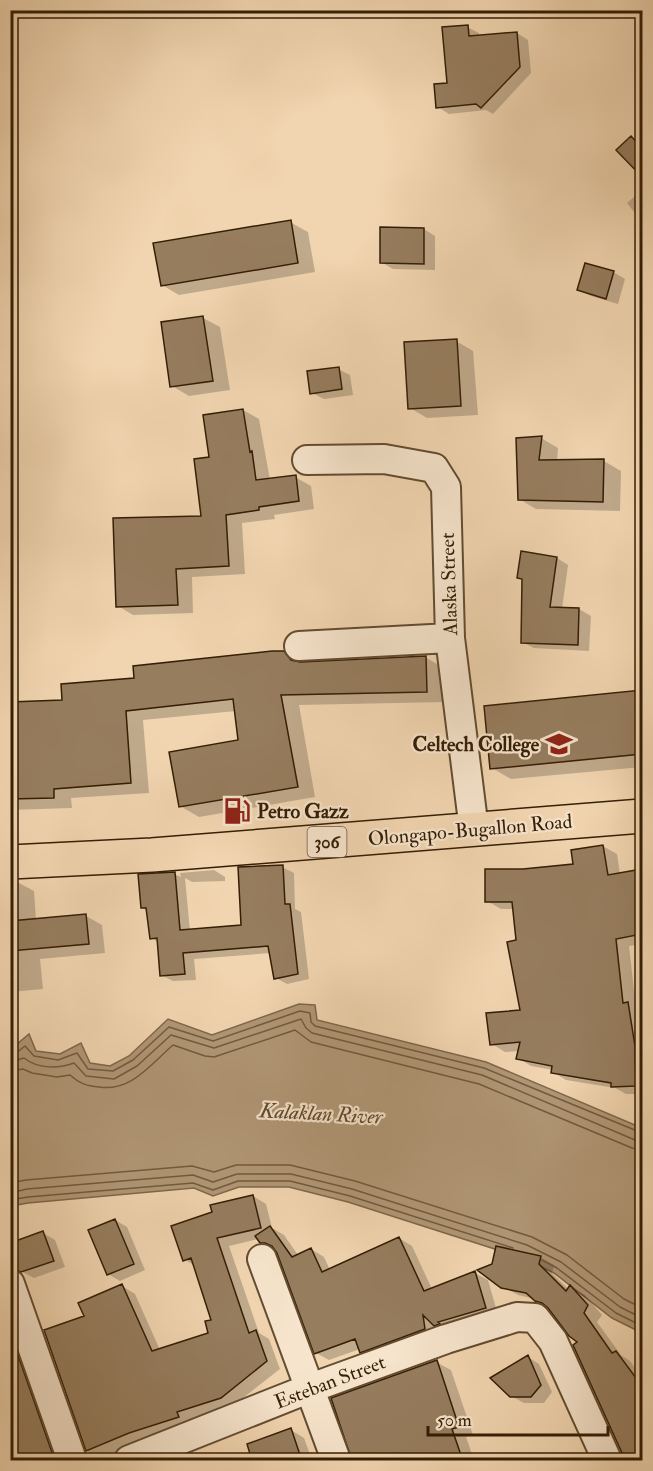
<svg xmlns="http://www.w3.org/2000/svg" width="653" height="1471" viewBox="0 0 653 1471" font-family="'IM FELL Double Pica',serif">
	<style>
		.water { fill: #b19776; stroke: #7f6749; stroke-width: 1.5 }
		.shadow { fill: #0003 }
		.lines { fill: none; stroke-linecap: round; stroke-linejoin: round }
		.shore { stroke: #725a3e; stroke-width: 1.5 }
		.building { fill: #967d5e; stroke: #341e05; stroke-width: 1.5 }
		.minor-casing { stroke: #634c30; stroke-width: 32 }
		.major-casing { stroke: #341e05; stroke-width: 36 }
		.minor { stroke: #f6e4cc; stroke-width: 28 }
		.major { stroke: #f1d5b0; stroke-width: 33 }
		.labels { text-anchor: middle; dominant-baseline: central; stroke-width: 4.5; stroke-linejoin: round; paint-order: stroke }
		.shield { fill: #f6e4cc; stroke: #6e5941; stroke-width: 1.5 }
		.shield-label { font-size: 18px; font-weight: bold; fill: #341e05 }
		.street-label { font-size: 20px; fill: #341e05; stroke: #f6e4cc }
		.poi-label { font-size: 20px; font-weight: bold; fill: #341e05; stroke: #f6e4cc; text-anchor: end }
		.water-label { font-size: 21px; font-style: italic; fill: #60482d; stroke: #f6e4cc }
	</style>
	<rect width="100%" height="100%" fill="#f1d5b0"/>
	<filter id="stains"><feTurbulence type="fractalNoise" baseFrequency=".00333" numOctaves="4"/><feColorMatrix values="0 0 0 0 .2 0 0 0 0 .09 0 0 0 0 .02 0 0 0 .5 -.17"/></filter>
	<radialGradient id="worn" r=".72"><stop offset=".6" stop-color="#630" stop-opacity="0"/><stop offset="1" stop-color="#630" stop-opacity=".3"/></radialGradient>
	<path class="water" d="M 299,1004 L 315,1005 L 317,1020 L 486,1062 L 642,1128 L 642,1333 L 612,1318 L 554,1273 L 523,1258 L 348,1202 L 289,1187 L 239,1187 L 213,1196 L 194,1188 L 28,1203 L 11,1206 L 10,1050 L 29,1034 L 36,1051 L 60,1054 L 81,1043 L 90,1063 L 110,1066 L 129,1056 L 168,1019 L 212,1035 Z"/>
	<path class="shadow" d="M 467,27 L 479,33 L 479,36 L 517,33 L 528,40 L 531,73 L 493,114 L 486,110 L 449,114 L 438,107 L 448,84 Z
		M 631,138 L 642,147 L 642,167 L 640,170 Z
		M 642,190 L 642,222 L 627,203 Z
		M 290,222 L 308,232 L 315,272 L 179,295 L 162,285 Z
		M 424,229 L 435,236 L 435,270 L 393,269 L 381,262 Z
		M 613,272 L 625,279 L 618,304 L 591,296 L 579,290 Z
		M 203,318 L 220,327 L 230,390 L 189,396 L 172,386 Z
		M 456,341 L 473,351 L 478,415 L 427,418 L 410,408 Z
		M 338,369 L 350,375 L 353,395 L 324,399 L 312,393 Z
		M 243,410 L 259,419 L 270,480 L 295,477 L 311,486 L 314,509 L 274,515 L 275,519 L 242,523 L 245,574 L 192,577 L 193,613 L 133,615 L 118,606 L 203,517 L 211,459 Z
		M 541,438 L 558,448 L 557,461 L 604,461 L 621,471 L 620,511 L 536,509 L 519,499 Z
		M 557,558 L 568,565 L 562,609 L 579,609 L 591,616 L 589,651 L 534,648 L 522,642 L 524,581 L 519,578 Z
		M 283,653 L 303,664 L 425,657 L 444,668 L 444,702 L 299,705 L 315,797 L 199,817 L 180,806 L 240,741 L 236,711 L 143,720 L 149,793 L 71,798 L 72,808 L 10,810 L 10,703 L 64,701 L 136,680 Z
		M 642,692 L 642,767 L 511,779 L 492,768 L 486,707 Z
		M 603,846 L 617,854 L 620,874 L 642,870 L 642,944 L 629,946 L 636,1008 L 642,1011 L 642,1094 L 626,1094 L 615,1088 L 566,1080 L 553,1072 L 553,1070 L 531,1066 L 518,1058 L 519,1051 L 505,1052 L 492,1044 L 521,1011 L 514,909 L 501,909 L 487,901 L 523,870 L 575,865 Z
		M 282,867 L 294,873 L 295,909 L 301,912 L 309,979 L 287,984 L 276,978 L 271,953 L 194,959 L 196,980 L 173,981 L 161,975 L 158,942 L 151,938 L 148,911 L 142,907 L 174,874 L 181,877 L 180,873 L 214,870 L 225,877 L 225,881 L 192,882 L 185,878 L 190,931 L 242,926 Z
		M 10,882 L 17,882 L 34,891 L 36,920 L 86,916 L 102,925 L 105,953 L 40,959 L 43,989 L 10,992 Z
		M 253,1196 L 266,1204 L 272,1228 L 284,1235 L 298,1255 L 311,1249 L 324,1257 L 330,1270 L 399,1238 L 412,1246 L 432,1289 L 475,1273 L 488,1280 L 498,1315 L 449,1332 L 436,1325 L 438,1336 L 374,1359 L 361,1352 L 360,1349 L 329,1360 L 316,1353 L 277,1250 L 261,1242 L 258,1239 L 229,1246 L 259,1333 L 269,1339 L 280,1369 L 234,1405 L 190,1419 L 192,1425 L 126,1460 L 89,1460 L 89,1454 L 46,1331 L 86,1317 L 122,1286 L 135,1294 L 160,1350 L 210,1334 L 212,1321 L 195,1266 L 184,1259 Z
		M 115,1220 L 127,1227 L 145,1270 L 120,1281 L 108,1274 Z
		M 43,1233 L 55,1240 L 65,1267 L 34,1278 L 13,1267 Z
		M 540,1257 L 554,1265 L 552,1273 L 569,1290 L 571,1287 L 585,1295 L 602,1315 L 597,1322 L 621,1355 L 630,1361 L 642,1377 L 642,1460 L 625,1460 L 580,1342 L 548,1307 L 535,1299 L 518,1295 L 502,1286 Z
		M 10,1342 L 25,1350 L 65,1460 L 10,1460 Z
		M 528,1357 L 539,1364 L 552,1392 L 544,1403 L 524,1403 L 511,1396 Z
		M 436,1362 L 451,1370 L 473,1435 L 466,1437 L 474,1460 L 353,1460 Z
		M 291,1430 L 304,1438 L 312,1460 L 245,1460 L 253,1458 Z
		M 573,1457 L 580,1460 L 565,1460 Z"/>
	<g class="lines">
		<path class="shore" d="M 10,1054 L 15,1054 L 25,1046 L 34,1056 L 58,1060 L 77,1053 L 88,1069 L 113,1071 L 133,1060 L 169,1027 L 213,1041 L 300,1011 L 310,1013 L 311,1022 L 315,1026 L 484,1068 L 642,1133
			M 10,1062 L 24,1058 C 38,1069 58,1069 74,1063 L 86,1076 L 114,1079 L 137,1066 L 171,1035 L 214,1048 L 301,1019 L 306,1028 L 312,1033 L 482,1075 L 635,1140 L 642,1141
			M 10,1071 L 23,1069 L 32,1073 L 57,1077 L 70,1075 C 79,1083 86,1086 99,1087 C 131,1092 151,1064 173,1045 L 205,1056 L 214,1057 L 295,1030 L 311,1042 L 479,1084 L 632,1148 L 642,1150
			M 10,1183 L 26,1180 L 192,1166 L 214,1172 L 236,1165 L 290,1165 L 355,1181 L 532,1237 L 567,1255 L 624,1299 L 642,1308
			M 10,1193 L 27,1189 L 193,1175 L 213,1182 L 237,1174 L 291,1174 L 352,1189 L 527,1245 L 561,1262 L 620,1307 L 642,1318
			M 10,1200 L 28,1197 L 193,1183 L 213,1190 L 238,1181 L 290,1181 L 350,1196 L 513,1248
			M 542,1260 L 557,1268 L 616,1313 L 642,1326"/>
	</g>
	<path class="building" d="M 468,25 L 469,36 L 517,32 L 520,67 L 481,108 L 476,104 L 436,108 L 434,84 L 447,83 L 442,27 Z
		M 631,136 L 642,148 L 642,177 L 616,150 Z
		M 291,220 L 298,263 L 161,286 L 153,243 Z
		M 380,227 L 424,228 L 424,264 L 380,263 Z
		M 585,263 L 614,271 L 606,299 L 577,290 Z
		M 203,316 L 213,381 L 170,387 L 161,322 Z
		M 457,339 L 461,406 L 408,409 L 404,342 Z
		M 339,367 L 342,389 L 310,394 L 307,371 Z
		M 243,409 L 250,452 L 252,451 L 256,480 L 296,475 L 299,501 L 259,507 L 259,510 L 226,515 L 229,566 L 176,569 L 178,605 L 116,607 L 113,518 L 201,516 L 194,459 L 209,457 L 203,415 Z
		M 542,436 L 539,460 L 604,459 L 603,502 L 518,500 L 516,438 Z
		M 521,551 L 557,557 L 550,607 L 579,608 L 578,645 L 521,643 L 522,579 L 517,578 Z
		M 272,651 L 284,651 L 291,660 L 300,662 L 426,656 L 427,692 L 281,695 L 298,787 L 179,807 L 169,752 L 238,740 L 233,699 L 126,711 L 131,783 L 54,789 L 54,798 L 10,799 L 10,702 L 62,700 L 61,684 L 134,678 L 133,666 Z
		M 642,690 L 642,754 L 490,769 L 484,706 Z
		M 603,845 L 608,875 L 642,869 L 642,934 L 616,939 L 623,1003 L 628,1002 L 635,1046 L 636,1086 L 611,1087 L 611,1083 L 551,1073 L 552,1066 L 516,1059 L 520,1042 L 490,1045 L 486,1013 L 520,1010 L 507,942 L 516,940 L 512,902 L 485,902 L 485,869 L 523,869 L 573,864 L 571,850 Z
		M 283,865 L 285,904 L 290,904 L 298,974 L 274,979 L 268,946 L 183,953 L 185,974 L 160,976 L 157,938 L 150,939 L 146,908 L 141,908 L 138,874 L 175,872 L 180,930 L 241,925 L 238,867 Z
		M 86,914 L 89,944 L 10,951 L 10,921 Z
		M 253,1195 L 261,1228 L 217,1238 L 249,1333 L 256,1330 L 267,1361 L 221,1398 L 177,1412 L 179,1417 L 129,1433 L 86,1451 L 44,1330 L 84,1316 L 78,1303 L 122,1284 L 152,1351 L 208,1333 L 205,1321 L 211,1320 L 191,1258 L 183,1261 L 171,1226 L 212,1212 L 210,1205 Z
		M 115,1219 L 134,1264 L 107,1275 L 88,1230 Z
		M 270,1226 L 292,1257 L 311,1248 L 322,1272 L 399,1237 L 424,1291 L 475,1271 L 486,1308 L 438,1322 L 440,1324 L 434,1326 L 423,1315 L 425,1329 L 360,1353 L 355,1339 L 314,1354 L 277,1253 L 272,1246 L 265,1243 L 260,1243 L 255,1236 Z
		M 43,1231 L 54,1261 L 21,1272 L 10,1268 L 10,1243 Z
		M 496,1246 L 541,1256 L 539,1264 L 566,1291 L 570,1285 L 588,1305 L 584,1313 L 612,1353 L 616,1351 L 642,1386 L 642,1461 L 623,1461 L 622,1453 L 573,1345 L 577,1342 L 569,1336 L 548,1308 L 542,1303 L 535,1301 L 526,1293 L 501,1288 L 477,1270 L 492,1264 Z
		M 13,1341 L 55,1461 L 10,1461 L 10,1342 Z
		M 528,1355 L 541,1385 L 531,1397 L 510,1397 L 490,1378 Z
		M 437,1360 L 459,1427 L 452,1429 L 463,1461 L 352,1461 L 331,1398 Z
		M 291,1428 L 302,1461 L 252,1461 L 247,1444 Z"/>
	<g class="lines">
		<defs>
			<path id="minor" d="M 307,460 L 384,459 L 434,468 L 446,487 L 450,638 L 474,830
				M 299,646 L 450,638
				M 262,1259 L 336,1460
				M 10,1284 L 72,1460
				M 129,1460 L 308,1389 L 446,1339 L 517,1317 L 535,1318 L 553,1341 L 607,1460"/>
			<path id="major" d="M 10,862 L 152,855 L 642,816"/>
		</defs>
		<use href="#minor" class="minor-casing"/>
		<use href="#major" class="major-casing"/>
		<use href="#minor" class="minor"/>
		<use href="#major" class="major"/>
	</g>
	<defs>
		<symbol id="university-bare" viewBox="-9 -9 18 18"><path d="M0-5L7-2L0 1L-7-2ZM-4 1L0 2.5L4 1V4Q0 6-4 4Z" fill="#8f2418" stroke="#f6e4cc" stroke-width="2.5" paint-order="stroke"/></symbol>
		<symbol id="fuel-bare" viewBox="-9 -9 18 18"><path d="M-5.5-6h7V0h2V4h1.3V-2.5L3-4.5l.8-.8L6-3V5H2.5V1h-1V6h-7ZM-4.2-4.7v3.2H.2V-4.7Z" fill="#8f2418" stroke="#f6e4cc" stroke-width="2.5" paint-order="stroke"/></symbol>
	</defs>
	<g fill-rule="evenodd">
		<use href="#university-bare" x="540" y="725" width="38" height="38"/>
		<use href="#fuel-bare" x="218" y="792" width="38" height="38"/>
	</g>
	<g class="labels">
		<rect class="shield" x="307.5" y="827" width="39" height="30" rx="4.5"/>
		<g class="shield-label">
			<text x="327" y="842">306</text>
		</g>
		<g class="street-label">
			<text transform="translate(449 584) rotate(-92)">Alaska Street</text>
			<text transform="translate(470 830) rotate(-5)">Olongapo-Bugallon Road</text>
			<text transform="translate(330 1382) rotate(-21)">Esteban Street</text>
		</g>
		<g class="poi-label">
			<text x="539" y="744">Celtech College</text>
			<text x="257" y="811" text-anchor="start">Petro Gazz</text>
		</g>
		<g class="water-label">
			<text transform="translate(321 1114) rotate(3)">Kalaklan River</text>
		</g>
	</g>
	<rect width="653" height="1471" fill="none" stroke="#f1d5b0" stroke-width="36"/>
	<rect x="12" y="12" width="629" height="1447" fill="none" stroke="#341e05" stroke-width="3"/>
	<rect x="18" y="18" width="617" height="1435" fill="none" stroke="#341e05" stroke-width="1.5"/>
	<path d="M428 1426v9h180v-9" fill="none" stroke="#341e05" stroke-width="3"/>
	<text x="437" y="1426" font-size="18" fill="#341e05" stroke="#f6e4cc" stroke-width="4.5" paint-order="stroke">50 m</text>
	<rect width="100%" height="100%" filter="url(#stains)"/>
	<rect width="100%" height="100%" fill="url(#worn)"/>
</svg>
